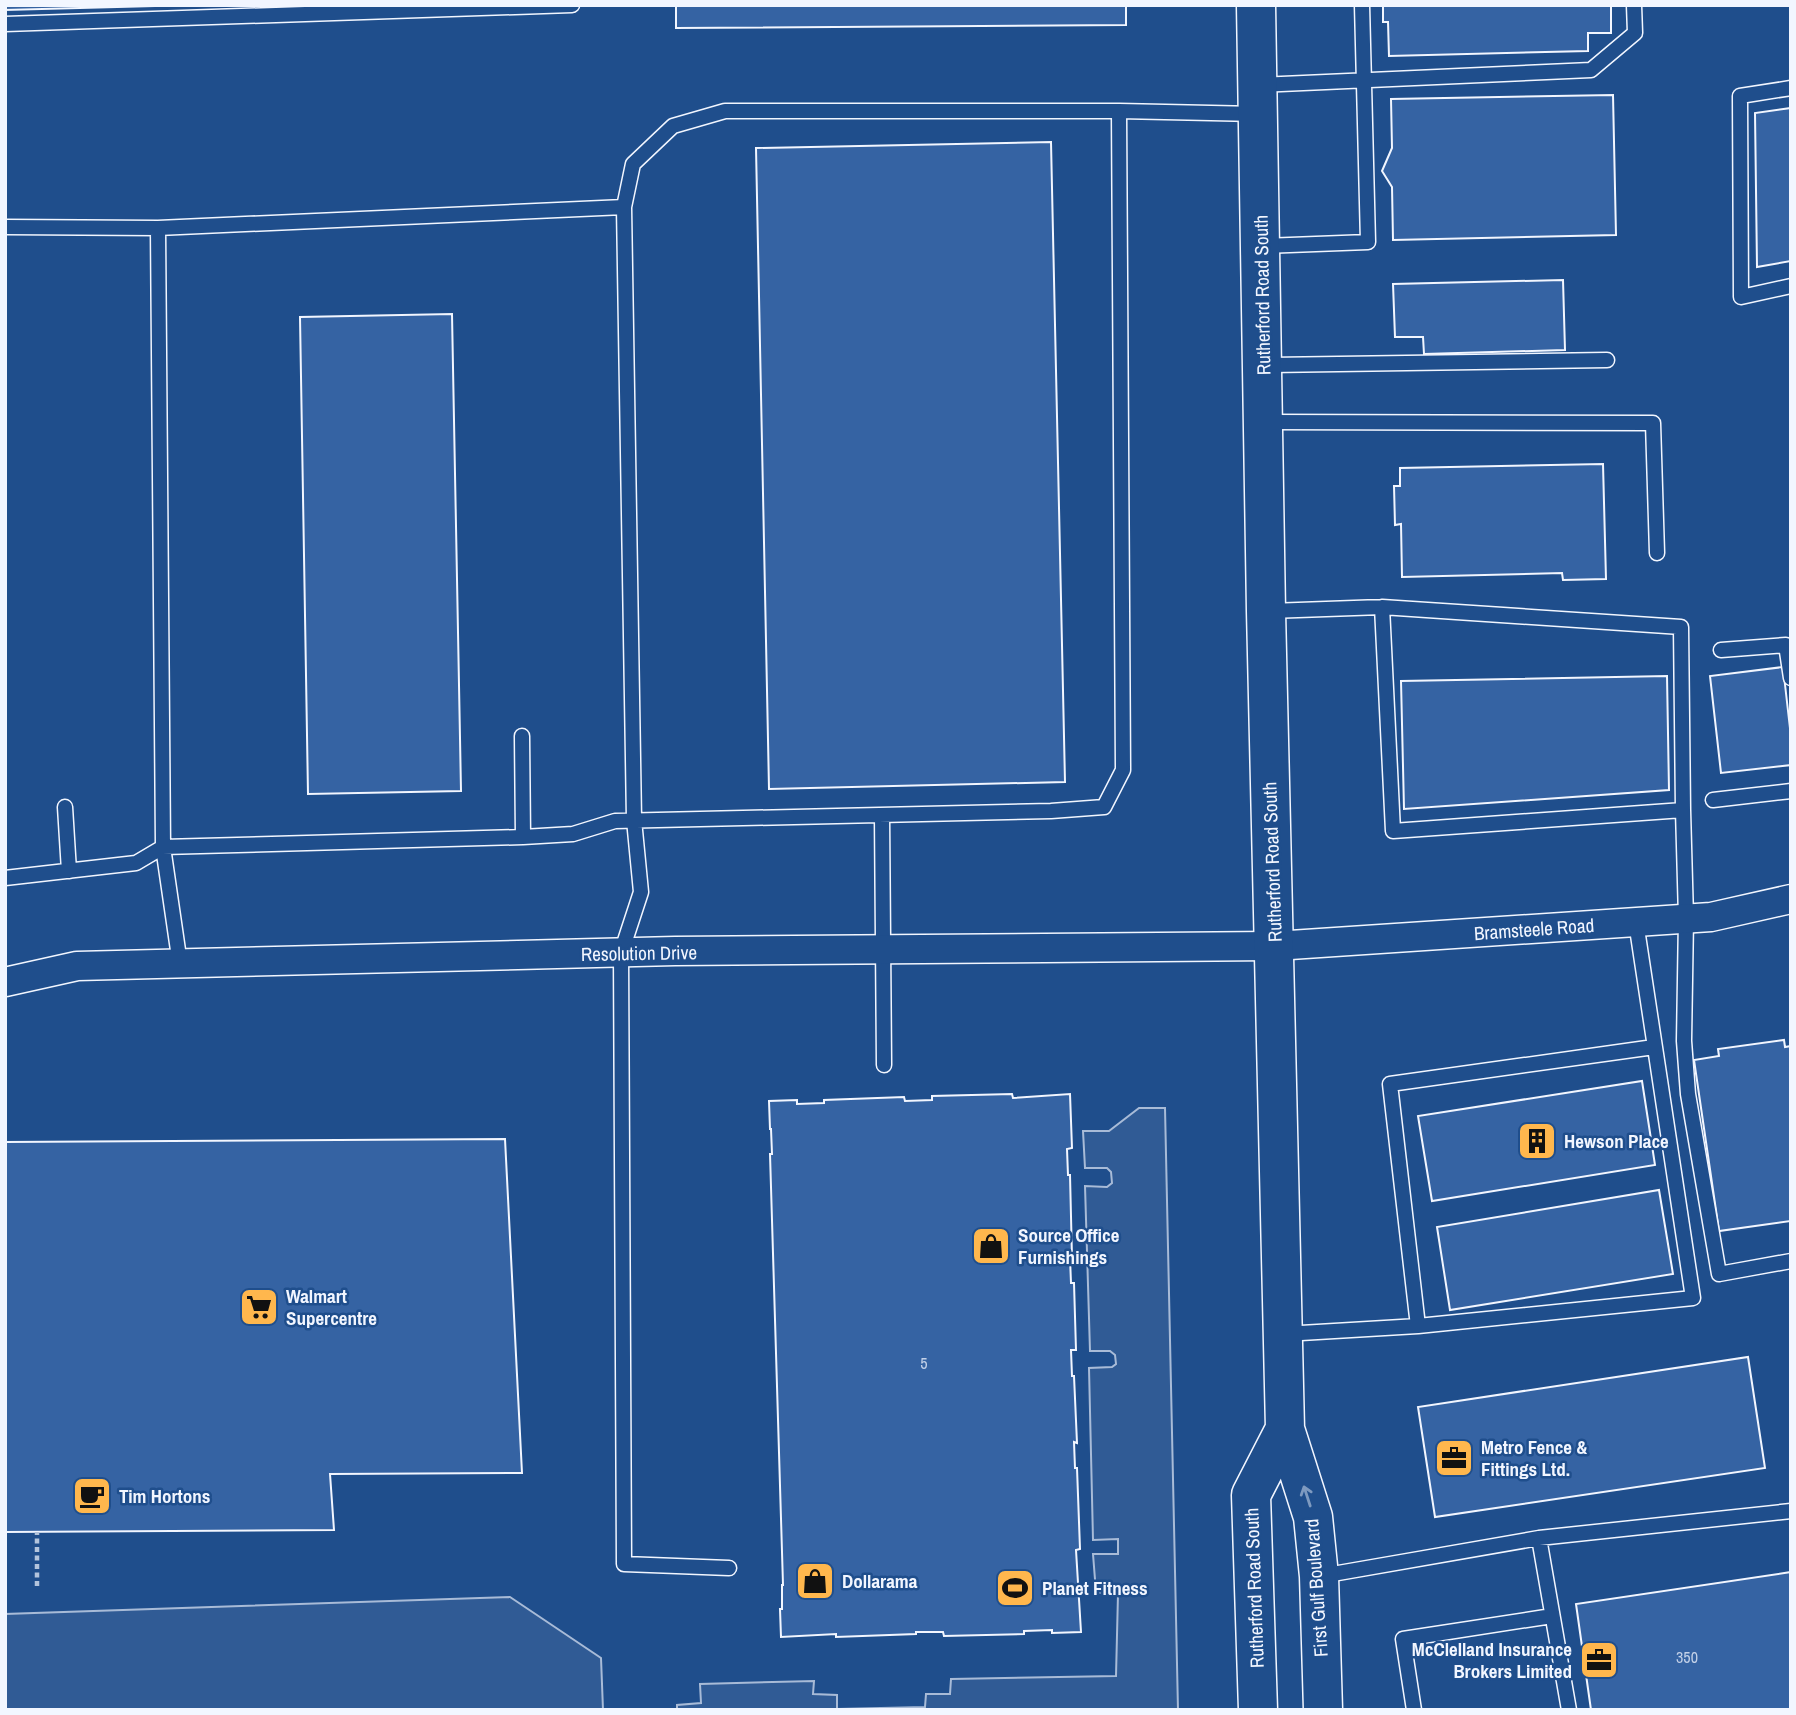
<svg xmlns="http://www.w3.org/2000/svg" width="1796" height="1715" viewBox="0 0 1796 1715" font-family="'Archivo Narrow',sans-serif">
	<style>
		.parking { fill: #305b95; stroke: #a8bbd7; stroke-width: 2 }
		.building { fill: #3563a3; stroke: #f2f6ff; stroke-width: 2 }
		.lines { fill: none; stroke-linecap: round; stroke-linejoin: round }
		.lane-casing { stroke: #f2f6ff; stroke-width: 17 }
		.street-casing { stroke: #f2f6ff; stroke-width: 31 }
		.secondary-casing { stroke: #f2f6ff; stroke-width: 41 }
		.path { stroke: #b3c4dc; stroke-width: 4.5; stroke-dasharray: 5 3.5; stroke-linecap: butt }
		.lane { stroke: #1f4e8c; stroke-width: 14 }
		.street { stroke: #1f4e8c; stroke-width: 28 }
		.secondary { stroke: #1f4e8c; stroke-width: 38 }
		.oneway { stroke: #7e9ac0 }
		.labels { text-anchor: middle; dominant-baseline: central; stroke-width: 5; stroke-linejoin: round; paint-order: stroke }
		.number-label { font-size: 16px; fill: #c3d1e8 }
		.street-label { font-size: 19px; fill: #f2f6ff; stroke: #1f4e8c }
		.poi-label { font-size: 19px; font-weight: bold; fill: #f2f6ff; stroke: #1f4e8c; text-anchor: start }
	</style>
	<rect width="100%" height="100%" fill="#1f4e8c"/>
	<path class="parking" d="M 1139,1108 L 1165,1108 L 1178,1710 L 677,1710 L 677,1705 L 701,1703 L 700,1684 L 814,1681 L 813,1694 L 837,1695 L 837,1709 L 925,1707 L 926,1694 L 950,1694 L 951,1679 L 1116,1676 L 1118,1594 L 1096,1592 L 1093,1554 L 1118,1554 L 1118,1539 L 1093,1540 L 1089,1368 L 1112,1367 L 1116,1364 L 1115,1355 L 1110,1351 L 1090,1351 L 1085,1186 L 1107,1187 L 1112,1183 L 1111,1172 L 1107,1168 L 1085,1168 L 1083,1131 L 1109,1131 Z
		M 510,1597 L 601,1658 L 603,1710 L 5,1710 L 5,1614 Z"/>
	<path class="building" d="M 5,5 L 193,5 L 5,10 Z
		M 676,5 L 1126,5 L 1126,25 L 676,28 Z
		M 1383,5 L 1611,5 L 1611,33 L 1588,33 L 1588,51 L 1389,56 L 1388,22 L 1383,22 Z
		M 1613,95 L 1616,235 L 1393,240 L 1392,187 L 1382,171 L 1392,148 L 1391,99 Z
		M 1791,108 L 1791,261 L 1757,267 L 1755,113 Z
		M 1051,142 L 1065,782 L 769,789 L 756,148 Z
		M 1563,280 L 1565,350 L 1424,354 L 1423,337 L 1395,337 L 1393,284 Z
		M 452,314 L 461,791 L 308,794 L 300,317 Z
		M 1603,464 L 1606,579 L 1563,580 L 1562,573 L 1402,577 L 1401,524 L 1395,525 L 1394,486 L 1400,486 L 1400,468 Z
		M 1783,667 L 1791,737 L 1791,765 L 1721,773 L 1710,676 Z
		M 1667,676 L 1669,790 L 1404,809 L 1401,681 Z
		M 1784,1040 L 1785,1047 L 1791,1046 L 1791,1221 L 1719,1231 L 1694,1060 L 1719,1056 L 1718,1049 Z
		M 1642,1081 L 1655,1165 L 1432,1201 L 1418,1116 Z
		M 1012,1094 L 1013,1098 L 1070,1094 L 1072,1148 L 1067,1149 L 1068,1175 L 1070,1175 L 1072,1258 L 1070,1258 L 1071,1283 L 1074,1283 L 1076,1350 L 1071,1350 L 1072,1376 L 1074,1376 L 1077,1443 L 1074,1442 L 1075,1468 L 1077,1468 L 1080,1549 L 1076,1550 L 1081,1632 L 1052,1633 L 1052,1630 L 1024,1631 L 1024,1634 L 944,1636 L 943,1632 L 916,1632 L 916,1634 L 836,1637 L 836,1634 L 781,1637 L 780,1609 L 782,1609 L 782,1585 L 783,1585 L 770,1154 L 772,1154 L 771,1129 L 770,1129 L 769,1101 L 797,1100 L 797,1104 L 824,1103 L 824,1100 L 904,1097 L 905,1101 L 932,1100 L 932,1096 Z
		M 505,1139 L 522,1473 L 330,1474 L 334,1530 L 5,1532 L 5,1142 Z
		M 1659,1190 L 1673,1274 L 1450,1310 L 1437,1227 Z
		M 1748,1357 L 1765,1468 L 1435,1517 L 1418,1407 Z
		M 1791,1572 L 1791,1710 L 1591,1710 L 1576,1604 Z"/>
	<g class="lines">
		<defs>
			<path id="lane" d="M 5,24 L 572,5
				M 1259,85 L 1591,70 L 1635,33 L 1634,5
				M 1791,88 L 1740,96 L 1741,297 L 1791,286
				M 624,207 L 633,164 L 673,126 L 725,111 L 1119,111
				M 5,227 L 158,228 L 624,207 L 634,820 L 641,892 L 621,953 L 624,1564 L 729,1568
				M 158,228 L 163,847 L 180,964
				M 1261,246 L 1368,242 L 1362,5
				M 1264,365 L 1607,360
				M 1265,422 L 1653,423 L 1657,553
				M 1267,611 L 1382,607 L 1681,627 L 1683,810 L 1393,831 L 1382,607
				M 1721,650 L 1786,645 L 1791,678
				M 522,736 L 523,837
				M 1713,800 L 1791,791
				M 65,807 L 69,871
				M 1683,810 L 1686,918 L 1684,1041 L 1688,1094 L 1719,1274 L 1791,1261
				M 882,815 L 884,1065
				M 5,878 L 136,863 L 163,847 L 523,837 L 573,834 L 615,821 L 1051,811 L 1104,807 L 1123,770 L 1119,111 L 1257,114
				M 1418,1326 L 1390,1084 L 1654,1047
				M 1284,1334 L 1418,1326 L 1693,1298 L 1636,922
				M 1539,1538 L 1569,1710
				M 1321,1576 L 1539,1538 L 1791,1511
				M 1414,1710 L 1403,1639 L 1552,1616"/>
			<path id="street" d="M 5,982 L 77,966 L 675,951 L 1275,946 L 1711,917 L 1791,899"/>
			<path id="secondary" d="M 1256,5 L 1266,611 L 1285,1429 L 1251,1495 L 1258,1710
				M 1285,1429 L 1313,1517 L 1319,1576 L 1323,1710"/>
		</defs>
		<use href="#lane" class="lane-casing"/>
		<use href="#street" class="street-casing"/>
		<use href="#secondary" class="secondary-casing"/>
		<path class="path" d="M 37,1586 L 37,1532"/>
		<use href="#lane" class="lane"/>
		<use href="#street" class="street"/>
		<use href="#secondary" class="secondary"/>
	</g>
	<defs><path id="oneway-shaft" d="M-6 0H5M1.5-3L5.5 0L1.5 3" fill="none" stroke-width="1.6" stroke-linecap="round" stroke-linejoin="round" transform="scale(1.75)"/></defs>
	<use class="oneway" href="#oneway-shaft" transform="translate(1307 1496) rotate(-108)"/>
	<defs>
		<symbol id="building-square" viewBox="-11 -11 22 22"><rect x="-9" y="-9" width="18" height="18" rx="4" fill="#ffb74d" stroke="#1f4e8c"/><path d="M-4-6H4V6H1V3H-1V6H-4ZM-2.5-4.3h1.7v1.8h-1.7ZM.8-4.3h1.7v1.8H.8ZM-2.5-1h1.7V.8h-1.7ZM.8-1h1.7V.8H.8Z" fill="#111"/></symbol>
		<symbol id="shop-square" viewBox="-11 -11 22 22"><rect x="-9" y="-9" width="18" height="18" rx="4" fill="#ffb74d" stroke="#1f4e8c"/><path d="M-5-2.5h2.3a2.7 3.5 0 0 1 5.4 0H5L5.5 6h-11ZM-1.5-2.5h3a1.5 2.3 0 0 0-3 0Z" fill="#111"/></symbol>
		<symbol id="supermarket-square" viewBox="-11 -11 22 22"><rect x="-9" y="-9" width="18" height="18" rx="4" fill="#ffb74d" stroke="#1f4e8c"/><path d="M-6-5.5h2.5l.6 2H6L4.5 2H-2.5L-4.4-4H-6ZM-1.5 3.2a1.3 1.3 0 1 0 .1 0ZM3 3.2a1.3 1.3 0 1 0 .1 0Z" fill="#111"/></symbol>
		<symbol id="office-square" viewBox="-11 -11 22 22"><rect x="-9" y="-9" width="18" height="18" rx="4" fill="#ffb74d" stroke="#1f4e8c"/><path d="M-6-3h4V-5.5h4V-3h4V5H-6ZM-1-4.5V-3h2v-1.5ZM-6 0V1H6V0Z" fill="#111"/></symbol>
		<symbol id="cafe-square" viewBox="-11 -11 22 22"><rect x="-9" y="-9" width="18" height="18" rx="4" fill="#ffb74d" stroke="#1f4e8c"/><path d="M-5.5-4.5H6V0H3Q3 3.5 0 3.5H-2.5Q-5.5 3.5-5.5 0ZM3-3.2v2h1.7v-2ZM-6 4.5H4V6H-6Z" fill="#111"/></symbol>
		<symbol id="stadium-square" viewBox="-11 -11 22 22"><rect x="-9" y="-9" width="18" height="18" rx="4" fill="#ffb74d" stroke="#1f4e8c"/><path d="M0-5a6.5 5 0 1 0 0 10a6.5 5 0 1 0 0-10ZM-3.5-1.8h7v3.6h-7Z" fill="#111"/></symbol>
	</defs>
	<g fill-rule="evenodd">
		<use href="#building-square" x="1515" y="1119" width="44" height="44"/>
		<use href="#shop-square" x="969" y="1224" width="44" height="44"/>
		<use href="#supermarket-square" x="237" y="1285" width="44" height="44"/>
		<use href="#office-square" x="1432" y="1436" width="44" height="44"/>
		<use href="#cafe-square" x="70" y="1474" width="44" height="44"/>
		<use href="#shop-square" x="793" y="1559" width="44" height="44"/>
		<use href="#stadium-square" x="993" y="1566" width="44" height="44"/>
		<use href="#office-square" x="1577" y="1638" width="44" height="44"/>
	</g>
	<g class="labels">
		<g class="number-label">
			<text x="924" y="1363">5</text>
			<text x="1687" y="1657">350</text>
		</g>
		<g class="street-label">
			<text transform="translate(1262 295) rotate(-91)">Rutherford Road South</text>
			<text transform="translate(1272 862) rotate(-92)">Rutherford Road South</text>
			<text transform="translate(1534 929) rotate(-4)">Bramsteele Road</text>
			<text transform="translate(639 953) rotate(-1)">Resolution Drive</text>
			<text transform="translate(1254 1588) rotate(-92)">Rutherford Road South</text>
			<text transform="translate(1316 1588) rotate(-94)">First Gulf Boulevard</text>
		</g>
		<g class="poi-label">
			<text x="1564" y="1141">Hewson Place</text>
			<text x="1018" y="1235">Source Office<tspan x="1018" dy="22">Furnishings</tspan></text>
			<text x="286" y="1296">Walmart<tspan x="286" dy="22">Supercentre</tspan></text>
			<text x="1481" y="1447">Metro Fence &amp;<tspan x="1481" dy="22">Fittings Ltd.</tspan></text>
			<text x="119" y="1496">Tim Hortons</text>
			<text x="842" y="1581">Dollarama</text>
			<text x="1042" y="1588">Planet Fitness</text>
			<text x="1572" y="1649" text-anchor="end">McClelland Insurance<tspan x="1572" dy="22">Brokers Limited</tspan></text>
		</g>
	</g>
	<rect width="1796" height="1715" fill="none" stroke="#f2f6ff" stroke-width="14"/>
</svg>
